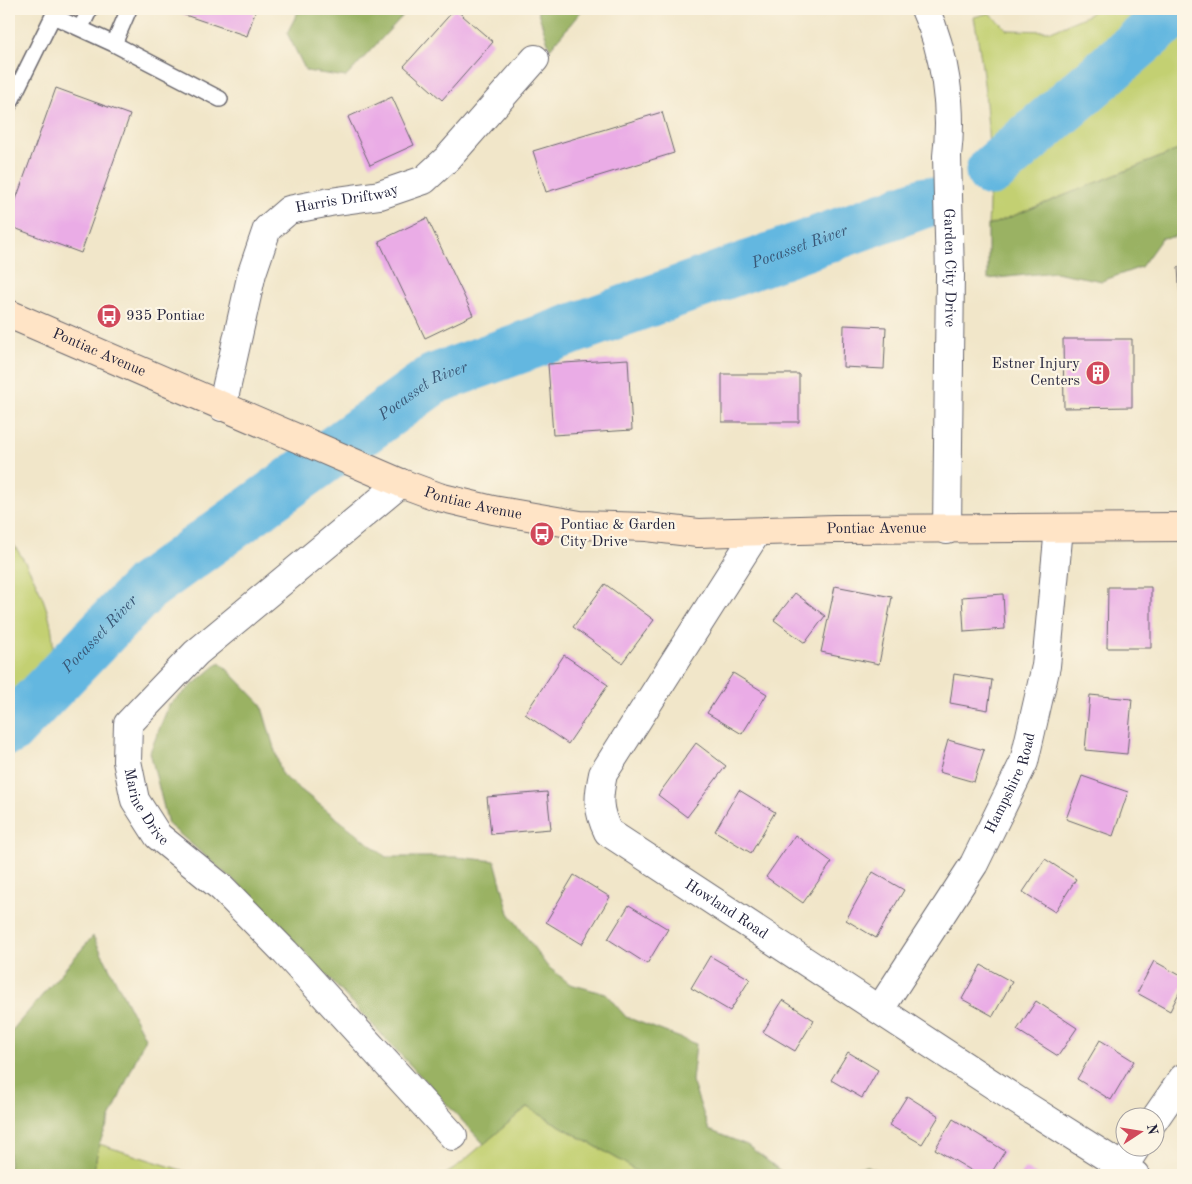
<svg xmlns="http://www.w3.org/2000/svg" width="1192" height="1184" viewBox="0 0 1192 1184" font-family="'Old Standard TT',serif">
	<style>
		.green { fill: #c3d072; stroke: #727956 }
		.forest { fill: #9ab264; stroke: #5e6a50 }
		.lines { fill: none; stroke-linecap: round; stroke-linejoin: round }
		.river { stroke: #64b7e0; stroke-width: 51 }
		.building { fill: #eaace6 }
		.service-casing { stroke: #6a676d; stroke-width: 18 }
		.minor-casing { stroke: #6a676d; stroke-width: 30 }
		.tertiary-casing { stroke: #6a676d; stroke-width: 30 }
		.secondary-casing { stroke: #6a676d; stroke-width: 30 }
		.service { stroke: #fff; stroke-width: 15 }
		.minor { stroke: #fff; stroke-width: 28 }
		.tertiary { stroke: #fff; stroke-width: 28 }
		.secondary { stroke: #ffe4c6; stroke-width: 28 }
		.labels { text-anchor: middle; dominant-baseline: central; stroke-width: 4.5; stroke-linejoin: round; paint-order: stroke }
		.street-label { font-size: 15px; fill: #22223b; stroke: #fcf5e5 }
		.poi-label { font-size: 15px; fill: #22223b; stroke: #fcf5e5; text-anchor: start }
		.water-label { font-size: 16px; font-style: italic; fill: #395675; stroke: #fcf5e5 }
	</style>
	<rect width="100%" height="100%" fill="#fcf5e5"/>
	<filter id="ink" filterUnits="userSpaceOnUse"><feTurbulence type="fractalNoise" baseFrequency=".02" numOctaves="2"/><feDisplacementMap in="SourceGraphic" scale="10" xChannelSelector="R" yChannelSelector="G"/><feConvolveMatrix kernelMatrix="1 2 1 2 8 2 1 2 1" color-interpolation-filters="sRGB"/></filter>
	<filter id="wash" filterUnits="userSpaceOnUse"><feTurbulence type="fractalNoise" baseFrequency=".0096" numOctaves="4" result="noise"/><feDisplacementMap in="SourceGraphic" scale="20" xChannelSelector="R" yChannelSelector="G"/><feGaussianBlur stdDeviation="1.12" result="paint"/><feColorMatrix in="noise" values="0 0 0 0 0 0 0 0 0 0 0 0 0 0 0 0 0 1.4 0 .05"/><feComposite in="paint" operator="in"/></filter>
	<g filter="url(#wash)">
		<rect width="100%" height="100%" fill="#f1e6c9"/>
		<path class="green" d="M 1093,9 L 1183,9 L 1183,148 L 988,226 C 992,156 987,86 974,17 L 989,13 L 1008,30 L 1051,31 L 1089,15 Z
			M 9,538 C 30,566 54,612 53,647 C 53,663 47,681 43,697 L 9,721 Z
			M 527,1107 L 623,1162 L 641,1175 L 444,1175 L 454,1169 Z
			M 99,1144 L 197,1175 L 93,1175 Z"/>
		<path class="forest" d="M 338,9 L 409,9 L 346,77 L 306,71 L 287,33 L 298,12 Z
			M 537,9 L 583,9 L 550,49 Z
			M 1183,148 L 1183,236 L 1162,238 L 1141,267 L 1102,281 L 1055,272 L 988,279 L 988,226 Z
			M 220,662 L 261,704 L 282,775 L 386,857 L 457,857 L 495,861 L 509,913 L 547,966 L 570,984 L 606,994 L 626,1017 L 696,1044 L 692,1081 L 709,1130 L 747,1145 L 786,1175 L 641,1175 L 623,1162 L 527,1107 L 484,1144 L 253,897 L 168,824 L 150,752 L 169,705 Z
			M 93,936 L 145,1038 L 99,1144 L 93,1175 L 9,1175 L 9,1034 Z
			M 868,1166 L 886,1175 L 802,1175 Z"/>
		<g class="lines">
			<g class="river">
				<path d="M 991,171 L 1178,9"/>
				<path id="s1" d="M 9,730 L 146,587 L 434,379 L 926,202"/>
			</g>
		</g>
		<g id="blocks">
			<path class="building" d="M 183,9 L 256,9 L 247,36 L 182,14 Z
				M 455,9 L 493,42 L 442,100 L 404,66 Z
				M 56,88 L 130,115 L 81,253 L 9,226 L 9,219 Z
				M 392,97 L 414,145 L 370,165 L 348,117 Z
				M 662,112 L 674,153 L 546,192 L 533,151 Z
				M 427,218 L 473,315 L 425,338 L 379,241 Z
				M 1183,266 L 1183,318 L 1181,318 L 1178,267 Z
				M 844,325 L 886,327 L 884,369 L 843,367 Z
				M 1063,339 L 1132,339 L 1132,407 L 1064,408 Z
				M 628,359 L 632,430 L 553,435 L 548,364 Z
				M 722,374 L 799,374 L 799,422 L 722,422 Z
				M 605,584 L 654,620 L 622,663 L 573,627 Z
				M 835,586 L 892,597 L 879,664 L 821,652 Z
				M 1108,587 L 1151,587 L 1151,648 L 1107,648 Z
				M 795,593 L 825,616 L 805,643 L 774,620 Z
				M 1003,594 L 1005,629 L 964,632 L 962,597 Z
				M 564,655 L 608,685 L 568,744 L 525,714 Z
				M 733,673 L 767,694 L 742,734 L 707,713 Z
				M 954,674 L 992,680 L 988,710 L 950,703 Z
				M 1090,695 L 1132,699 L 1127,754 L 1085,750 Z
				M 948,740 L 984,750 L 974,782 L 939,772 Z
				M 696,743 L 726,766 L 687,817 L 658,795 Z
				M 1082,776 L 1128,792 L 1113,836 L 1066,819 Z
				M 739,790 L 775,812 L 751,853 L 715,831 Z
				M 547,792 L 551,829 L 491,834 L 487,797 Z
				M 795,835 L 832,862 L 803,903 L 766,877 Z
				M 1045,859 L 1076,879 L 1055,912 L 1023,892 Z
				M 873,872 L 904,890 L 876,938 L 846,920 Z
				M 574,875 L 610,897 L 582,944 L 546,922 Z
				M 629,905 L 668,929 L 647,964 L 608,939 Z
				M 710,956 L 750,979 L 730,1011 L 691,988 Z
				M 1154,961 L 1183,977 L 1183,985 L 1170,1011 L 1137,993 Z
				M 981,965 L 1012,982 L 993,1016 L 962,999 Z
				M 783,1000 L 814,1020 L 795,1051 L 763,1032 Z
				M 1036,1001 L 1077,1028 L 1058,1056 L 1017,1030 Z
				M 1100,1040 L 1134,1061 L 1111,1100 L 1077,1079 Z
				M 848,1052 L 878,1070 L 862,1098 L 831,1080 Z
				M 907,1096 L 939,1116 L 922,1144 L 889,1125 Z
				M 953,1119 L 1005,1151 L 990,1175 L 979,1175 L 935,1149 Z
				M 1025,1168 L 1037,1175 L 1020,1175 Z"/>
		</g>
	</g>
	<g filter="url(#ink)">
		<use href="#blocks" fill-opacity="0" stroke="#6a676d" stroke-width="1"/>
		<g class="lines">
			<defs>
				<path id="service" d="M 81,27 L 90,9
					M 114,44 L 220,99
					M 9,105 L 53,16 L 114,44 L 129,9"/>
				<g id="minor">
					<path id="s2" d="M 222,407 L 252,273 L 267,229 L 289,210 L 330,202 L 380,195 L 424,180 L 448,158 L 535,59"/>
					<path id="s3" d="M 401,483 L 196,653 L 128,724 L 127,761 L 135,800 L 158,836 L 222,888 L 285,952 L 453,1136"/>
					<path id="s4" d="M 757,532 L 603,774 C 598,798 597,809 608,832 L 1018,1101 L 1135,1175"/>
					<path id="s5" d="M 880,1009 L 974,864 L 1024,762 L 1046,666 L 1059,528"/>
					<path d="M 1154,1120 L 1183,1078"/>
					<path d="M 1118,1175 L 1137,1146"/>
				</g>
				<g id="tertiary">
					<path id="s6" d="M 925,9 C 945,53 953,108 947,156 L 950,275 L 947,530"/>
				</g>
				<g id="secondary">
					<path id="s7" d="M 9,314 L 401,483 L 439,497 L 493,510 L 580,525 L 647,527 L 698,533 L 835,529 L 1183,527"/>
				</g>
			</defs>
			<use href="#service" class="service-casing"/>
			<use href="#minor" class="minor-casing"/>
			<use href="#tertiary" class="tertiary-casing"/>
			<use href="#secondary" class="secondary-casing"/>
			<use href="#service" class="service"/>
			<use href="#minor" class="minor"/>
			<use href="#tertiary" class="tertiary"/>
			<use href="#secondary" class="secondary"/>
		</g>
	</g>
	<defs>
		<symbol id="bus-disc" viewBox="-11 -11 22 22"><circle r="9.5" fill="#d1495b" stroke="#fcf5e5"/><path d="M-5-6H5V4H4V6H2V4H-2V6H-4V4H-5ZM-3.5-4V0h7V-4ZM-3.5 1.2v1.5H-2V1.2ZM2 1.2v1.5H3.5V1.2Z" fill="#fff"/></symbol>
		<symbol id="building-disc" viewBox="-11 -11 22 22"><circle r="9.5" fill="#d1495b" stroke="#fcf5e5"/><path d="M-4-6H4V6H1V3H-1V6H-4ZM-2.5-4.3h1.7v1.8h-1.7ZM.8-4.3h1.7v1.8H.8ZM-2.5-1h1.7V.8h-1.7ZM.8-1h1.7V.8H.8Z" fill="#fff"/></symbol>
	</defs>
	<g fill-rule="evenodd">
		<use href="#bus-disc" x="95" y="302" width="28" height="28"/>
		<use href="#building-disc" x="1084" y="359" width="28" height="28"/>
		<use href="#bus-disc" x="528" y="520" width="28" height="28"/>
	</g>
	<g class="labels">
		<g class="street-label">
			<text stroke="none"><textPath href="#s2" startOffset="272">Harris Driftway</textPath></text>
			<text stroke="none"><textPath href="#s6" startOffset="262">Garden City Drive</textPath></text>
			<text stroke="none"><textPath href="#s7" startOffset="98">Pontiac Avenue</textPath></text>
			<text stroke="none"><textPath href="#s7" startOffset="502">Pontiac Avenue</textPath></text>
			<text stroke="none"><textPath href="#s7" startOffset="908">Pontiac Avenue</textPath></text>
			<text stroke="none"><textPath href="#s5" startOffset="262">Hampshire Road</textPath></text>
			<text stroke="none"><textPath href="#s3" startOffset="452">Marine Drive</textPath></text>
			<text stroke="none"><textPath href="#s4" startOffset="488">Howland Road</textPath></text>
		</g>
		<g class="poi-label">
			<text x="126" y="316">935 Pontiac</text>
			<text x="1080" y="364" text-anchor="end">Estner Injury<tspan x="1080" dy="17">Centers</tspan></text>
			<text x="560" y="525">Pontiac &amp; Garden<tspan x="560" dy="17">City Drive</tspan></text>
		</g>
		<g class="water-label">
			<text stroke="none"><textPath href="#s1" startOffset="942">Pocasset River</textPath></text>
			<text stroke="none"><textPath href="#s1" startOffset="538">Pocasset River</textPath></text>
			<text stroke="none"><textPath href="#s1" startOffset="132">Pocasset River</textPath></text>
		</g>
	</g>
	<rect width="1192" height="1184" fill="none" stroke="#fcf5e5" stroke-width="30"/>
	<g transform="translate(1140 1132) rotate(78)"><circle r="24" fill="#fcf5e5" stroke="#a5a1a1"/>
	<path d="M0-4L9 19L0 12L-9 19Z" fill="#d1495b"/>
	<text y="-8" font-size="14" font-weight="bold" text-anchor="middle" fill="#22223b">N</text>
	</g>
</svg>
